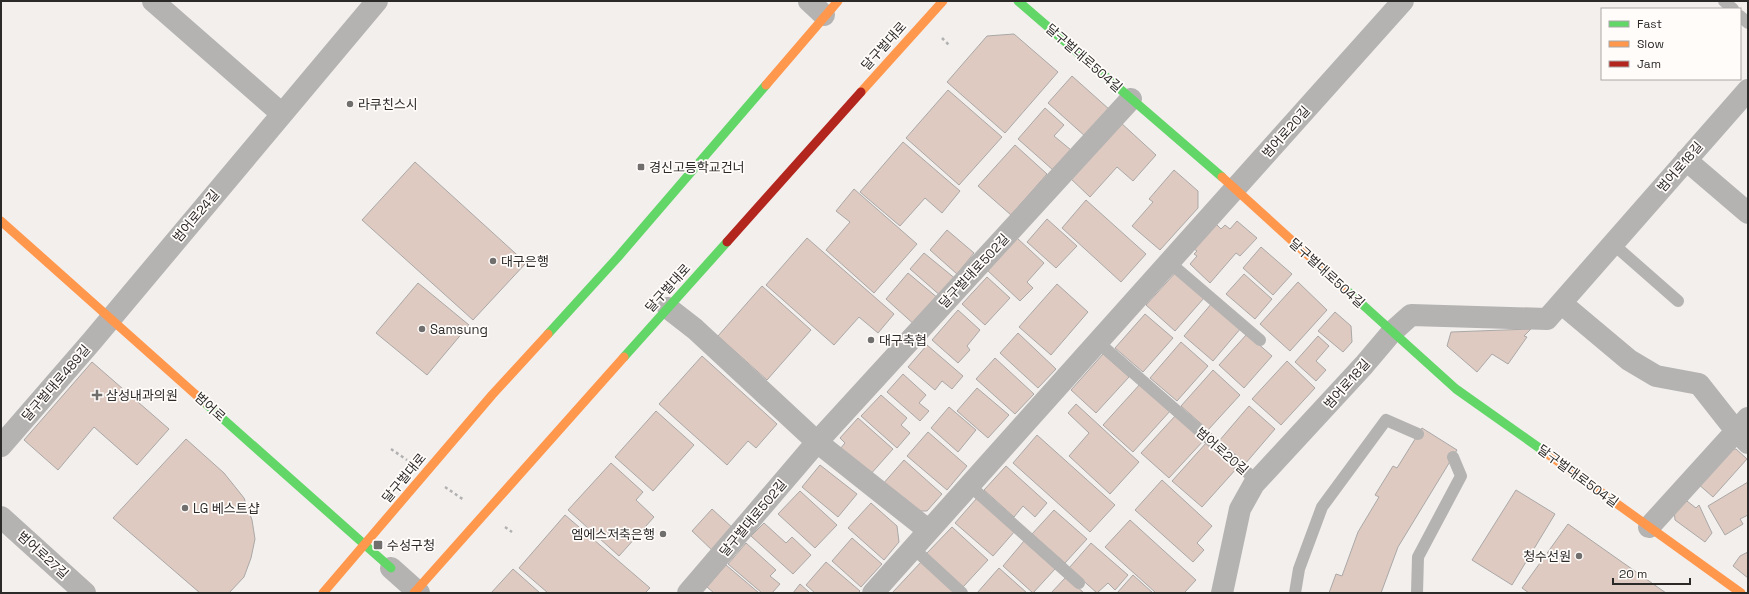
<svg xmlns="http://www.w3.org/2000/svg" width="1749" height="594" viewBox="0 0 1749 594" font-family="'Space Grotesk','Noto Sans KR',sans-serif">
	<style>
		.building { fill: #decac1; stroke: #aaa8a7 }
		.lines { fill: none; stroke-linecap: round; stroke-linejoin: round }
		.path { stroke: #b2b1b1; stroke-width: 2.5; stroke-dasharray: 3 3; stroke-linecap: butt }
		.lane { stroke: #b4b3b2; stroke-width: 12 }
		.street { stroke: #b4b3b2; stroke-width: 22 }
		.fast { stroke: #63d668; stroke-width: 9 }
		.slow { stroke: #ff974d; stroke-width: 9 }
		.jam { stroke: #b3261e; stroke-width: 9 }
		.poi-dot { fill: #716f6e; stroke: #fffcfa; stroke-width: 1.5 }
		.labels { text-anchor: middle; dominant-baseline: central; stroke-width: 3.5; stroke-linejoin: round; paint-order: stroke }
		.street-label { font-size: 13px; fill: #2b2a29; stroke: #fffcfa }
		.poi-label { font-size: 13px; fill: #2b2a29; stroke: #fffcfa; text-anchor: start }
	</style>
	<rect width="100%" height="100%" fill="#f2efed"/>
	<path class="building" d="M 1014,34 L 1058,72 L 1005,133 L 947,82 L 987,36 Z
		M 1072,76 L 1110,110 L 1086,137 L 1048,103 Z
		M 948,90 L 1002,137 L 959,185 L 906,138 Z
		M 1045,108 L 1064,125 L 1054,136 L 1071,150 L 1053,170 L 1018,139 Z
		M 1120,122 L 1156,155 L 1133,181 L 1117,167 L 1090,197 L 1069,177 Z
		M 903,142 L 960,191 L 942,213 L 925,198 L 900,226 L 860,192 Z
		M 1015,145 L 1047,174 L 1011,215 L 978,186 Z
		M 415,162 L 526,263 L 473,320 L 362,220 Z
		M 1174,170 L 1198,191 L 1198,208 L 1160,250 L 1132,226 L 1153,202 L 1149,199 Z
		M 854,189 L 917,244 L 874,293 L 826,250 L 850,222 L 836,211 Z
		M 1086,200 L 1146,254 L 1121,282 L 1062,228 Z
		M 1047,219 L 1077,246 L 1056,268 L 1027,242 Z
		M 1237,221 L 1257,238 L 1240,256 L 1236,253 L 1210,283 L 1190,264 L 1197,256 L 1194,254 L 1197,251 L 1194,249 L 1216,224 L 1221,229 L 1225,225 L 1230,229 Z
		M 947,230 L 974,253 L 957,274 L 930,250 Z
		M 807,238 L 894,314 L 878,333 L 859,317 L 834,345 L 766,285 Z
		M 1017,238 L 1044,263 L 1027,282 L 1033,288 L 1020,301 L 987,270 Z
		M 1261,247 L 1292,274 L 1273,295 L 1243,268 Z
		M 924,253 L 957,280 L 942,297 L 910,269 Z
		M 1176,272 L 1204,298 L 1175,331 L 1146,305 Z
		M 908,273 L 939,299 L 916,326 L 886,299 Z
		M 1244,274 L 1272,299 L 1255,319 L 1226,294 Z
		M 987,277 L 1010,298 L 985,325 L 962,304 Z
		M 1298,282 L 1327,310 L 1290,351 L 1260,324 Z
		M 418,283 L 469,325 L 427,375 L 376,333 Z
		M 1057,284 L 1088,312 L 1051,355 L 1019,327 Z
		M 762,286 L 811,330 L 767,380 L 718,336 Z
		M 1212,303 L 1241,328 L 1213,361 L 1184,336 Z
		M 958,310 L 980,330 L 967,346 L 970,350 L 958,363 L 932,340 Z
		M 1335,312 L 1351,326 L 1352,342 L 1343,352 L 1318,331 Z
		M 1145,314 L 1173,338 L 1143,372 L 1115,348 Z
		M 1531,329 L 1524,336 L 1527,337 L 1508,364 L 1492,354 L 1477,372 L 1447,346 L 1451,332 Z
		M 1018,333 L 1056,369 L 1038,388 L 1000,353 Z
		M 1247,334 L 1272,356 L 1244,388 L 1219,365 Z
		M 1318,336 L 1329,346 L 1316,361 L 1326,370 L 1316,381 L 1295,362 Z
		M 1181,342 L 1208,366 L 1177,401 L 1150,378 Z
		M 927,345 L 963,376 L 952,389 L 942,381 L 935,390 L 908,367 Z
		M 1103,354 L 1129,377 L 1096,413 L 1071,390 Z
		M 702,356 L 777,424 L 756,448 L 748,441 L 727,465 L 659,404 Z
		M 995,358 L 1034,394 L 1015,414 L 976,379 Z
		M 1287,361 L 1315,388 L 1281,425 L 1252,399 Z
		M 92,362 L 169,429 L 137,465 L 94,427 L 58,470 L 24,440 Z
		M 1213,370 L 1240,395 L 1208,430 L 1181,406 Z
		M 903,374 L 926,395 L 919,403 L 929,411 L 920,421 L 887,392 Z
		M 1141,383 L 1171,410 L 1133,452 L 1103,425 Z
		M 977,388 L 1009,415 L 988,438 L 957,411 Z
		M 881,395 L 907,418 L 901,425 L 910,433 L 897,448 L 861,416 Z
		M 1076,404 L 1139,462 L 1110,494 L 1069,456 L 1089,433 L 1068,413 Z
		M 1249,406 L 1275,429 L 1245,464 L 1219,441 Z
		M 949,407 L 976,430 L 958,452 L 931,428 Z
		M 656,411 L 694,445 L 653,491 L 615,457 Z
		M 1176,415 L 1204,440 L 1169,478 L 1141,453 Z
		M 858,418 L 893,449 L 869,476 L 840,449 L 845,443 L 840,438 Z
		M 1422,428 L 1457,450 L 1398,547 L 1381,593 L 1329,593 L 1336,574 L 1342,576 L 1358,532 L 1379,497 L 1375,495 L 1393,466 L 1397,468 Z
		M 928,432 L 967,466 L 947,490 L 907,456 Z
		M 1037,435 L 1115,505 L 1090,532 L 1013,463 Z
		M 186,439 L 224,473 L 244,498 L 252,520 L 255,539 L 251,558 L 244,577 L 229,593 L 200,593 L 113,518 Z
		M 1207,442 L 1237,468 L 1202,507 L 1172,481 Z
		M 1736,449 L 1747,459 L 1713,497 L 1697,483 L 1726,450 Z
		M 904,460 L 942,494 L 927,511 L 912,511 L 882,485 Z
		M 611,463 L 643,492 L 636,500 L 654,517 L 619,556 L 568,510 Z
		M 820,465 L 857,494 L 838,517 L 802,487 Z
		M 1006,466 L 1047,503 L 1035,517 L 1023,506 L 1014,517 L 984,490 Z
		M 1162,480 L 1212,526 L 1197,543 L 1204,550 L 1193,562 L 1135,510 Z
		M 1748,482 L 1748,515 L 1740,519 L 1743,524 L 1725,535 L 1708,506 Z
		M 1516,490 L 1555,514 L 1512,585 L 1472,560 Z
		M 800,491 L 837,525 L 815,548 L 778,514 Z
		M 977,498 L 1015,531 L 993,556 L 955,523 Z
		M 1683,498 L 1696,508 L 1699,505 L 1712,533 L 1705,542 L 1675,520 L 1674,509 Z
		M 871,503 L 897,526 L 899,542 L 884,560 L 848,528 Z
		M 712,509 L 735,530 L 714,552 L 692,531 Z
		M 1054,510 L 1087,539 L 1065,563 L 1032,534 Z
		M 565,515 L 650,588 L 645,593 L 548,593 L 519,568 Z
		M 1130,520 L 1196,580 L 1185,592 L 1187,593 L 1156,593 L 1105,547 Z
		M 764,523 L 786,543 L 792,537 L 811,555 L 793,574 L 751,536 Z
		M 1568,524 L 1666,593 L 1529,593 L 1522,588 Z
		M 952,527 L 988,560 L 963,587 L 926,554 Z
		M 852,538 L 882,564 L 861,587 L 832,561 Z
		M 1024,541 L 1055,569 L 1033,593 L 1003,566 Z
		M 746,543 L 776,570 L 770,576 L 780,584 L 772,593 L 762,593 L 728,564 Z
		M 1091,543 L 1128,575 L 1115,590 L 1108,583 L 1097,593 L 1069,568 Z
		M 1748,552 L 1748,578 L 1733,566 L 1740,556 Z
		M 922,561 L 957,593 L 892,593 Z
		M 826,562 L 860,591 L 858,593 L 815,593 L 806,585 Z
		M 726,565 L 759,593 L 714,593 L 707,587 Z
		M 999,568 L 1027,593 L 977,593 Z
		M 513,569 L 540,593 L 491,593 Z
		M 1133,575 L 1153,593 L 1117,593 Z
		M 1066,577 L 1084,593 L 1051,593 Z
		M 800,584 L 810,593 L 793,593 Z"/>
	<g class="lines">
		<path class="path" d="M 942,38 L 950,46
			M 391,449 L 407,460
			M 445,487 L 464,500
			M 505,527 L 512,532"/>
		<path class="lane" d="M 1724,1 L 1733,9
			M 1740,16 L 1748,23
			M 1613,244 L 1678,301
			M 1169,262 L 1260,340
			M 1098,342 L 1257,481
			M 969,485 L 1079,583
			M 912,547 L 962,593
			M 1295,593 L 1299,569 L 1322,507 L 1386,420 L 1418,434
			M 1417,593 L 1418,557 L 1461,476 L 1453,457"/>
		<path class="street" d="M 153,1 L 282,114
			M 809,1 L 824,15
			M 1686,160 L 1748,213
			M 1561,303 L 1629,360 L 1656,376 L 1699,384 L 1736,431 L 1748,443
			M 668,308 L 695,329 L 817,442 L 928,530
			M 1,446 L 92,341 L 377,1
			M 1,517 L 85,593
			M 1649,527 L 1748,418
			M 391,568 L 419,593
			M 688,593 L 817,442 L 1131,99
			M 873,593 L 1403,1
			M 1222,593 L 1240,509 L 1254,484 L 1364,365 L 1392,332 L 1411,315 L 1547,319 L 1748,90"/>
		<path class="fast" d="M 1018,1 L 1222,177
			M 1343,287 L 1456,389 L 1545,452
			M 548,334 L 618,257 L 766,85
			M 624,357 L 727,242
			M 204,402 L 391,568"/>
		<path class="slow" d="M 766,85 L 838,1
			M 861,92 L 943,1
			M 1222,177 L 1343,287
			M 1,221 L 204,402
			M 1545,452 L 1741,593
			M 323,593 L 492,395 L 548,334
			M 414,593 L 624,357"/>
		<path class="jam" d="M 727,242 L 861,92"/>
	</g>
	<g class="poi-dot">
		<circle cx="350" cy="104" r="4"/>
		<rect x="637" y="163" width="8" height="8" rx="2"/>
		<circle cx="493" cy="261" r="4"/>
		<circle cx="422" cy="329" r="4"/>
		<circle cx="871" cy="340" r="4"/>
		<path d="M95 389h4v4h4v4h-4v4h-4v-4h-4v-4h4z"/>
		<circle cx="185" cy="508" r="4"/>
		<circle cx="663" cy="534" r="4"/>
		<rect x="373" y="540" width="10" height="10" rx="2"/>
		<circle cx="1579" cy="556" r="4"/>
	</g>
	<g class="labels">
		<g class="street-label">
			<text transform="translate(884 46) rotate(-48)">달구벌대로</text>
			<text transform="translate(1084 58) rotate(41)">달구벌대로504길</text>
			<text transform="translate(1286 132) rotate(-48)">범어로20길</text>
			<text transform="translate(1680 167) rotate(-49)">범어로18길</text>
			<text transform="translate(196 216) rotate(-50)">범어로24길</text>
			<text transform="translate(974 271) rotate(-47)">달구벌대로502길</text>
			<text transform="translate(1327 273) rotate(42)">달구벌대로504길</text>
			<text transform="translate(668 288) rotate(-48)">달구벌대로</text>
			<text transform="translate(56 383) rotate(-49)">달구벌대로489길</text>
			<text transform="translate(1347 384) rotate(-48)">범어로18길</text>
			<text transform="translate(210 407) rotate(42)">범어로</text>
			<text transform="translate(1222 451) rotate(41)">범어로20길</text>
			<text transform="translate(1578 476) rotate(36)">달구벌대로504길</text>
			<text transform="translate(404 478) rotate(-50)">달구벌대로</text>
			<text transform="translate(753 518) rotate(-50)">달구벌대로502길</text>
			<text transform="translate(43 555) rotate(42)">범어로27길</text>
		</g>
		<g class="poi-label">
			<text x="358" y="104">라쿠친스시</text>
			<text x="649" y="167">경신고등학교건너</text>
			<text x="501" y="261">대구은행</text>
			<text x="430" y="329">Samsung</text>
			<text x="879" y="340">대구축협</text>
			<text x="106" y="395">삼성내과의원</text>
			<text x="193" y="508">LG 베스트샵</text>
			<text x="655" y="534" text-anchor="end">엠에스저축은행</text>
			<text x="387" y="545">수성구청</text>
			<text x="1571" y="556" text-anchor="end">청수선원</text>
		</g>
	</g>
	<rect width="1749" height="594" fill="none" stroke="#2b2a29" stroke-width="4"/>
	<rect x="1601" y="8" width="140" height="72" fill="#fffcfa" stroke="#aaa8a6"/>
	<rect x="1609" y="21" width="20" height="6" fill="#63d668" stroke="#aaa8a6"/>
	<text x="1637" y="28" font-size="12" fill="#2b2a29">Fast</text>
	<rect x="1609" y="41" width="20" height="6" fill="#ff974d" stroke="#aaa8a6"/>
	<text x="1637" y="48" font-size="12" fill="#2b2a29">Slow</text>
	<rect x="1609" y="61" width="20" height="6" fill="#b3261e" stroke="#aaa8a6"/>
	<text x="1637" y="68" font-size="12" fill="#2b2a29">Jam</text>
	<path d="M1613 578v6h77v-6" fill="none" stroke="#2b2a29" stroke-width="2"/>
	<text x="1619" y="578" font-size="12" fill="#2b2a29" stroke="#fffcfa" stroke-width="3" paint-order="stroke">20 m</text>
</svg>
